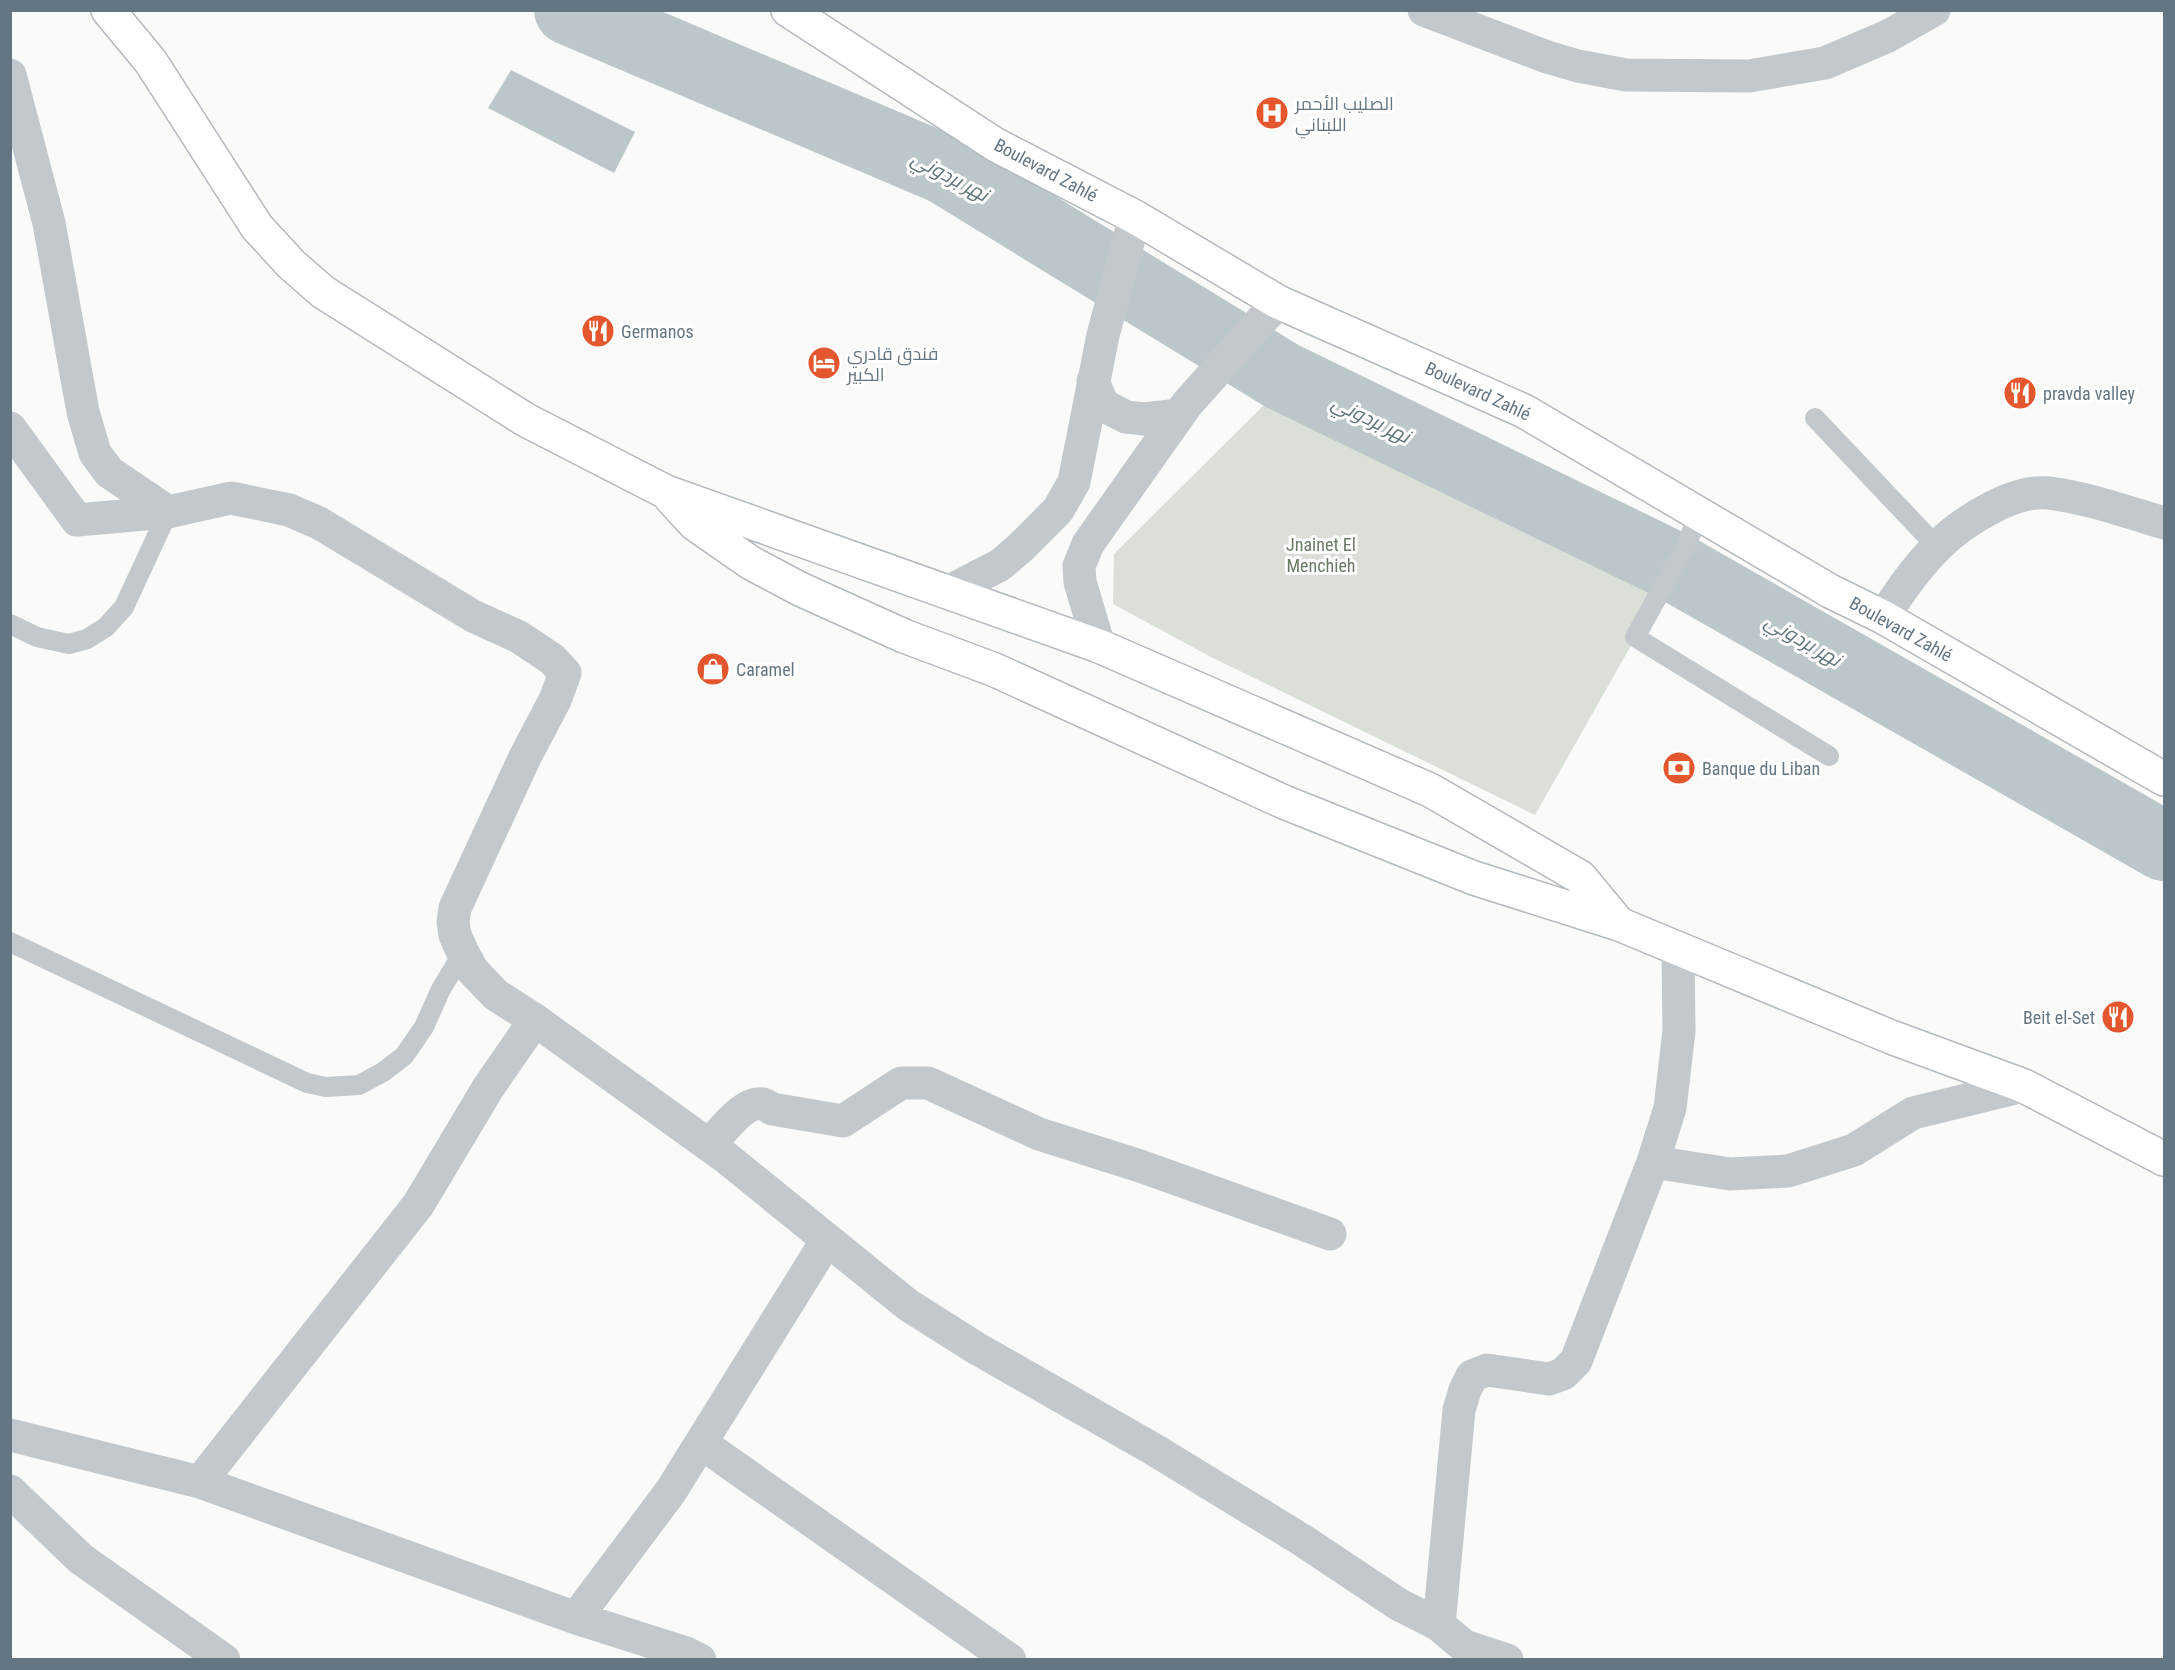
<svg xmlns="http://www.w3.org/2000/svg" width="2175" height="1670" viewBox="0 0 2175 1670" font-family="'Roboto Condensed',Cairo,sans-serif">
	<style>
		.green { fill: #dadfd7 }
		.water { fill: #bbc7cb }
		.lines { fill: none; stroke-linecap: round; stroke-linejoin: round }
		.river { stroke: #bbc7cb; stroke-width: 70 }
		.secondary-casing { stroke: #b3babf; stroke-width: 36 }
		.service { stroke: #c3c8cc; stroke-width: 20 }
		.minor { stroke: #c3c8cc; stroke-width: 33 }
		.tertiary { stroke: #c3c8cc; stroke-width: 33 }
		.secondary { stroke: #fff; stroke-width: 33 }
		.labels { text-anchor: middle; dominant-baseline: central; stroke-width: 6; stroke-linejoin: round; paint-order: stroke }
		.poi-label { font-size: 18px; fill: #657683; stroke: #fff; text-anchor: start }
		.street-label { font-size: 18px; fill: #657683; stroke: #fff }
		.park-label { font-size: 18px; fill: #687a64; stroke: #fff }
		.water-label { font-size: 20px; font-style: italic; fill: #60757c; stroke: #fff }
	</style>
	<rect width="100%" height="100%" fill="#fafaf8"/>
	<path class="green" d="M 1293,376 L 1663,589 L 1535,815 L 1211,657 L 1113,604 L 1114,554 Z"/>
	<path class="water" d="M 511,70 L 635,132 L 614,173 L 488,108 Z"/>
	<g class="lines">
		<path class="river" d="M 569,10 L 944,169 L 1282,376 L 1671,565 L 2164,846"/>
		<defs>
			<path id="secondary" d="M 108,10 L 151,62 L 257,227 L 291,264 L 323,292 L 526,420 L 666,492 L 1099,646 L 1430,790 L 1580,877 L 1619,924
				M 788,10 L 996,145 L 1135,217 L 1278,302 L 1524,411 L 1830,591 L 1883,617 L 2164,779
				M 671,498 L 695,524 L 751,563 L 800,589 L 904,636 L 995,670 L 1284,802 L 1474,878 L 1619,924 L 1891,1037 L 2024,1086 L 2164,1159"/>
		</defs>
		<use href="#secondary" class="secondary-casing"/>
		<path class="service" d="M 1815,418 L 1937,547
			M 1699,514 L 1686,546 L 1635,637 L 1829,756
			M 10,624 L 37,637 L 69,644 L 87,639 L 106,627 L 124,607 L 168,512
			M 10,942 L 307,1083 L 326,1087 L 359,1085 L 383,1072 L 404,1056 L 424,1027 L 441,989 L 463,953"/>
		<path class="minor" d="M 1424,10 L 1547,57 L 1578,66 L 1626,75 L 1749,76 L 1825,63 L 1888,36 L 1934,10
			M 10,428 L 77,520 L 168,512
			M 1883,617 C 1899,593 1915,569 1936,548 C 1960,523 2013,489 2049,493 C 2088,498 2127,512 2164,523
			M 709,1145 C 721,1133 744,1100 763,1104 C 767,1105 769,1107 772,1109 L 843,1121 L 901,1083 L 928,1083 L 1039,1134 L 1140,1166 L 1330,1234
			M 1653,1162 L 1730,1174 L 1788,1171 L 1854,1150 L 1913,1113 L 2024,1086
			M 10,1435 L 200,1482 L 576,1618 L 686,1653 L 700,1660
			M 701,1443 L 1010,1660
			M 200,1482 L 418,1205 L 488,1088 L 535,1020
			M 10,1491 L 81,1559 L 224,1660
			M 576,1618 L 671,1491 L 827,1240
			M 1439,1625 L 1459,1410 L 1465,1390 L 1472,1376 L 1487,1370 L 1549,1379 L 1563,1374 L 1576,1361 L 1653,1162 L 1670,1108 L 1679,1031 L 1678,949"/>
		<path class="tertiary" d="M 10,75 L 49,223 L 83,412 L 95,453 L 109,472 L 168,512 L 231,498 L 289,510 L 319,523 L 473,616 L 519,637 L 552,659 L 565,673 L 555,700 L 525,757 L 455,908 L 453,922 L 455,935 L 463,953 L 473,971 L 496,995 L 535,1020 L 724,1156 L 908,1305 L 976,1348 L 1153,1449 L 1302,1540 L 1398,1604 L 1439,1625 L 1464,1646 L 1507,1660
			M 1093,381 L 1103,405 L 1126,417 L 1145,419 L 1179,415
			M 948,592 L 1000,565 L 1020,548 L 1058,510 L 1074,482 L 1103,335 L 1135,217
			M 1099,646 L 1080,582 L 1079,566 L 1088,544 L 1187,404 L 1278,302"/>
		<use href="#secondary" class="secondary"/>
	</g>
	<defs>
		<symbol id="hospital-disc" viewBox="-11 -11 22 22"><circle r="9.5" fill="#e4572e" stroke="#fff"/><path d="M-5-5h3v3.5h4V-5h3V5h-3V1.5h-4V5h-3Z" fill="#fff"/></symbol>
		<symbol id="restaurant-disc" viewBox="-11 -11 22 22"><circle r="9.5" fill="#e4572e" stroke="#fff"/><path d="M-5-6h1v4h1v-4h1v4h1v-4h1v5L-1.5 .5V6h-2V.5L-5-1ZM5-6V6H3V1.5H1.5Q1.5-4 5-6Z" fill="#fff"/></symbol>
		<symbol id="hotel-disc" viewBox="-11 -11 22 22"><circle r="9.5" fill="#e4572e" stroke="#fff"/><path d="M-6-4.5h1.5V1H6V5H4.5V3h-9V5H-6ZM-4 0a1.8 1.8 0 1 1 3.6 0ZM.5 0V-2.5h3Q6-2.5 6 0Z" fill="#fff"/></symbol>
		<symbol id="shop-disc" viewBox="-11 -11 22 22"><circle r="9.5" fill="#e4572e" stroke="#fff"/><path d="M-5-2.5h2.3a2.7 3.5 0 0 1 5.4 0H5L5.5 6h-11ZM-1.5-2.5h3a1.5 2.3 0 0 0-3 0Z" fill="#fff"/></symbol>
		<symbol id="bank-disc" viewBox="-11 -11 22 22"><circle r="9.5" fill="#e4572e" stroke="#fff"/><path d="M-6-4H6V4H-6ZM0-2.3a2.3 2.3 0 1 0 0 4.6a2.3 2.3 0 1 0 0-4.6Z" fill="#fff"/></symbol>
	</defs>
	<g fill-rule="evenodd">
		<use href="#hospital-disc" x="1253" y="94" width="38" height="38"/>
		<use href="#restaurant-disc" x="579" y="312" width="38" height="38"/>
		<use href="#hotel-disc" x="805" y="344" width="38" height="38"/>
		<use href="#restaurant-disc" x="2001" y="374" width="38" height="38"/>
		<use href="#shop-disc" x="694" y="650" width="38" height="38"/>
		<use href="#bank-disc" x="1660" y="749" width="38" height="38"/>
		<use href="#restaurant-disc" x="2099" y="998" width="38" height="38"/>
	</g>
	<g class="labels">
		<g class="poi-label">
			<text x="1295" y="103">الصليب الأحمر<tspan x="1295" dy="21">اللبناني</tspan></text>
			<text x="621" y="331">Germanos</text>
			<text x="847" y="353">فندق قادري<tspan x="847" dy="21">الكبير</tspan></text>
			<text x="2043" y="393">pravda valley</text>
			<text x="736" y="669">Caramel</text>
			<text x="1702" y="768">Banque du Liban</text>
			<text x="2095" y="1017" text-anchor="end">Beit el-Set</text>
		</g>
		<g class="street-label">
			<text transform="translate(1046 170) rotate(28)">Boulevard Zahlé</text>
			<text transform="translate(1478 391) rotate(25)">Boulevard Zahlé</text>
			<text transform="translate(1901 629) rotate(29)">Boulevard Zahlé</text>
		</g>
		<g class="park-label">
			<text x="1321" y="544">Jnainet El<tspan x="1321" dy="21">Menchieh</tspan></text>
		</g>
		<g class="water-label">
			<text transform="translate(950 176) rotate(28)">نهر بردوني</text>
			<text transform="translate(1371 419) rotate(26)">نهر بردوني</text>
			<text transform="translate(1803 640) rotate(30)">نهر بردوني</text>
		</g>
	</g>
	<rect width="2175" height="1670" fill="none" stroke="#657683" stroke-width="24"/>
</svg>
